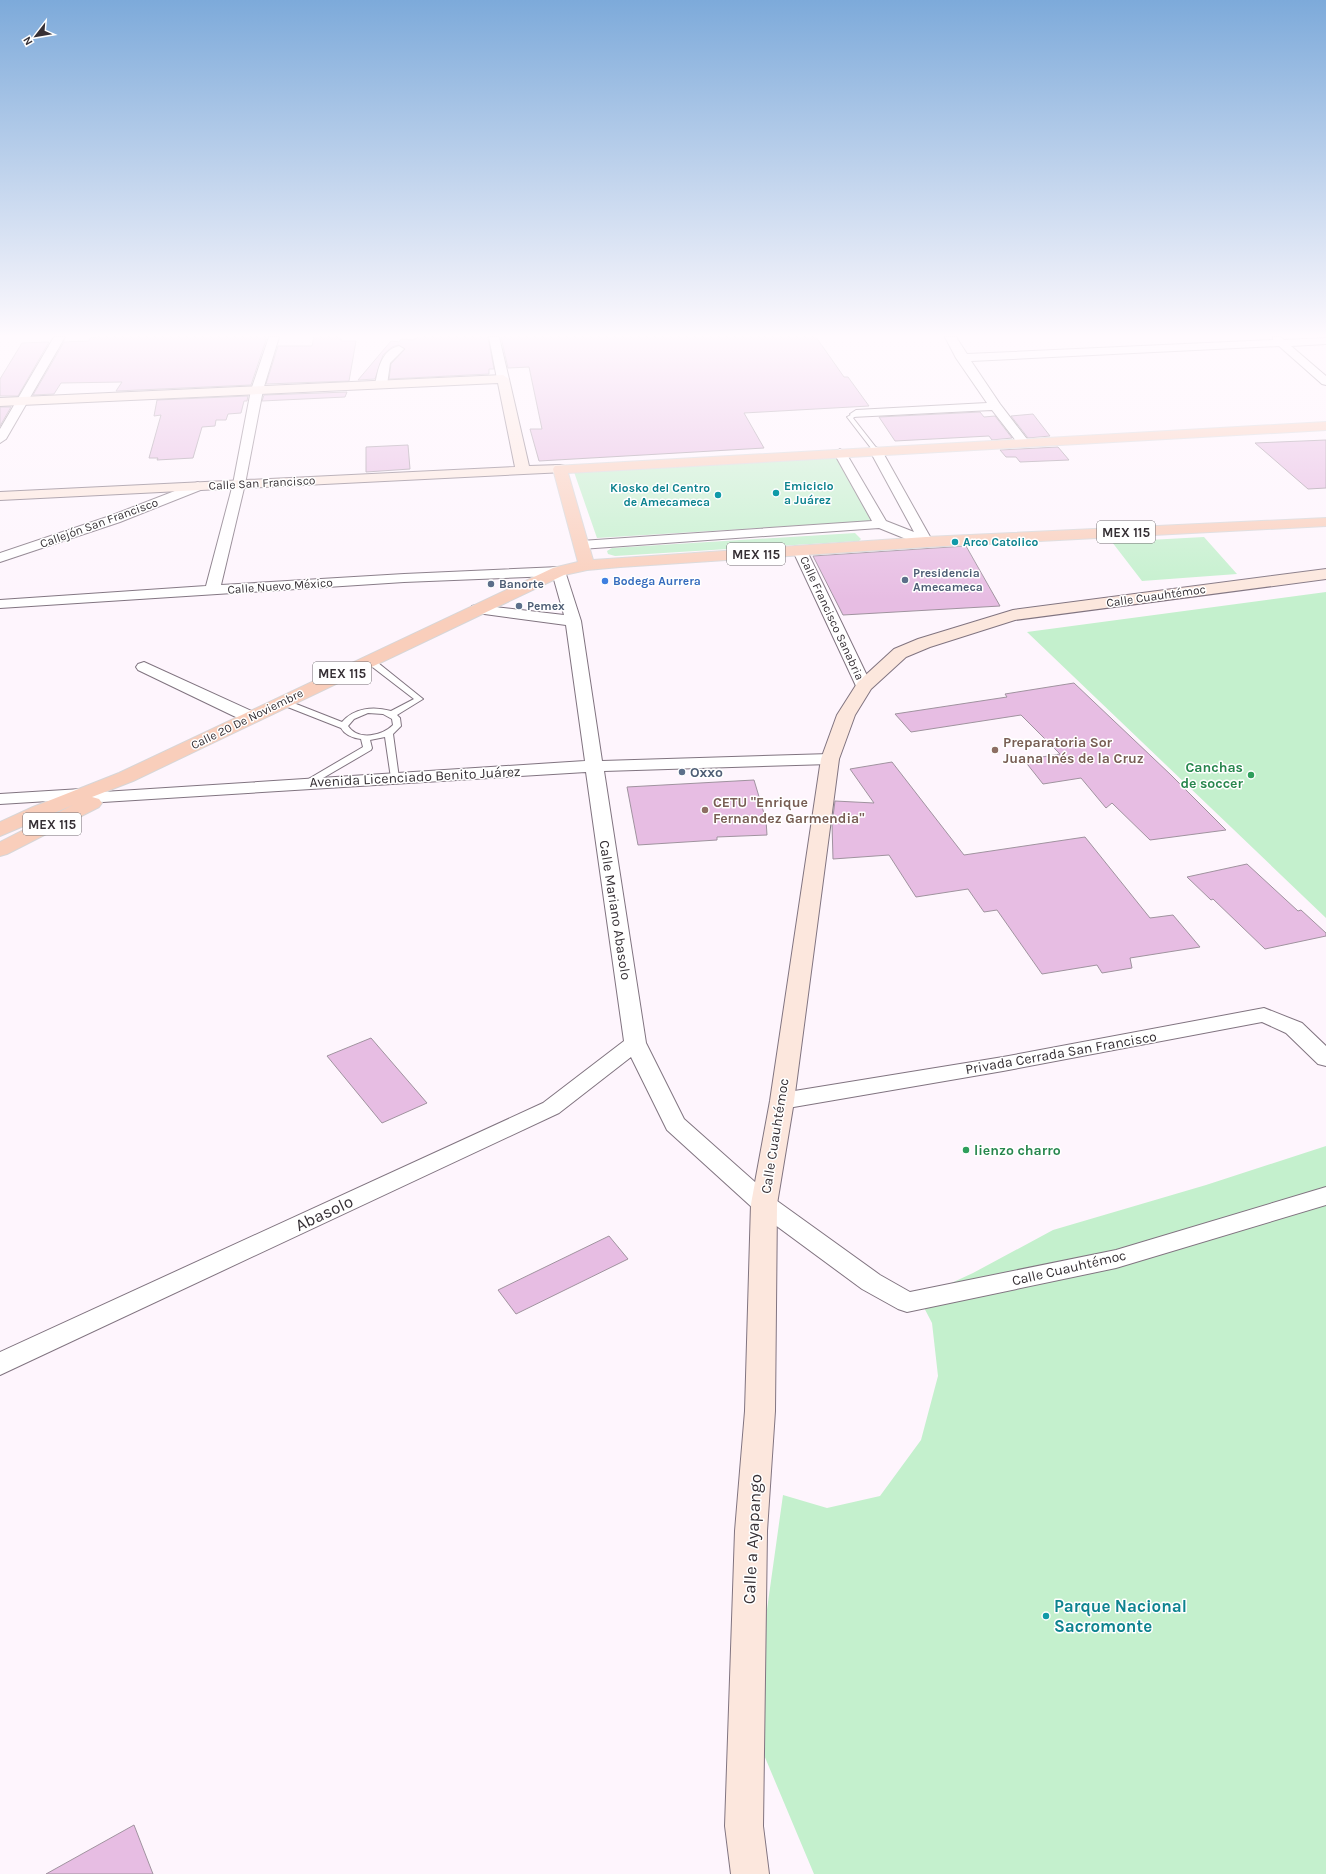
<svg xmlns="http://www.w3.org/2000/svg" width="1326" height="1874" viewBox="0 0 1326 1874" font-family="Karla,sans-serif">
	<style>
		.green { fill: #c4f0cd }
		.building { fill: #e7bde3; stroke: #a0939f }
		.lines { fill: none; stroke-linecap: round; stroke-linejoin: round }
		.lane-casing { stroke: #817480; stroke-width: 2 }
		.street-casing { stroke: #817480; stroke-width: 2 }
		.secondary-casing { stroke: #817480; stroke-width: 2 }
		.primary-casing { stroke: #d7d6d7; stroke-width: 2 }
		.lane { fill: #fff; fill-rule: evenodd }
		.street { fill: #fff; fill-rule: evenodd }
		.secondary { fill: #fce7dd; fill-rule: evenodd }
		.primary { fill: #f9cebb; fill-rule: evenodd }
		.culture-dot { fill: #0f9aa8; stroke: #fff; stroke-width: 1.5 }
		.service-dot { fill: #5c6f8a; stroke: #fff; stroke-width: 1.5 }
		.shop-dot { fill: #3f7fe0; stroke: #fff; stroke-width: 1.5 }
		.education-dot { fill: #8d6e63; stroke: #fff; stroke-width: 1.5 }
		.leisure-dot { fill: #2e9e5b; stroke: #fff; stroke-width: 1.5 }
		.labels { text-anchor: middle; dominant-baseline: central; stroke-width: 3; stroke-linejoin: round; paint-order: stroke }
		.far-street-label { font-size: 12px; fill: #363035; stroke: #fff }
		.far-culture-label { font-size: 12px; font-weight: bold; fill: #0d838f; stroke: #fff; text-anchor: start }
		.far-service-label { font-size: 12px; font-weight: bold; fill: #4e5e75; stroke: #fff; text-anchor: start }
		.far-shop-label { font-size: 12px; font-weight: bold; fill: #366cbe; stroke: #fff; text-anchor: start }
		.shield { fill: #fff; stroke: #726e72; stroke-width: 1 }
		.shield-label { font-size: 13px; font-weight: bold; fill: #363035 }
		.education-label { font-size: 14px; font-weight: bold; fill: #785e54; stroke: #fff; text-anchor: start }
		.leisure-label { font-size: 14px; font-weight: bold; fill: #27864d; stroke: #fff; text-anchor: end }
		.service-label { font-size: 14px; font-weight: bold; fill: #4e5e75; stroke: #fff; text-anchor: start }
		.street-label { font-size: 14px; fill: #363035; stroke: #fff }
		.near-street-label { font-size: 17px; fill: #363035; stroke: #fff }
		.near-culture-label { font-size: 17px; font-weight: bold; fill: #0d838f; stroke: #fff; text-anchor: start }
	</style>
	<rect width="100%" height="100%" fill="#fef5fd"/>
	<path class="green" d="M 836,456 L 873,521 L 597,538 L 574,472 Z
		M 855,533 L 861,539 L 859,541 L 615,556 L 608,554 L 607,551 L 612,548 Z
		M 1204,537 L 1237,574 L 1142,581 L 1112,542 Z
		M 1326,592 L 1326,918 L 1027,632 Z
		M 1326,1146 L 1326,1874 L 814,1874 L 751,1724 L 783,1495 L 827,1508 L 880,1496 L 921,1440 L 938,1376 L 932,1323 L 919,1298 L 973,1273 L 1053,1230 L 1206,1185 Z"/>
	<path class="building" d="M 98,337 L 267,337 L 251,385 L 116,391 L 122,382 L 61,383 L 54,394 L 33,395 L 64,342 L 89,341 L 90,338 Z
		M 314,337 L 341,337 L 341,341 L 356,341 L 349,381 L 266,384 L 278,346 L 312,346 Z
		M 417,337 L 488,337 L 494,369 L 489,369 L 489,374 L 389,379 L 391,364 L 405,349 L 398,345 L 392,347 L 383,355 L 375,379 L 358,380 L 391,341 L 399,342 L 401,339 L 413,340 Z
		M 501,337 L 816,337 L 844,377 L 848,377 L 869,406 L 744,413 L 764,448 L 539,461 L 530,429 L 542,429 L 529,367 L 508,368 Z
		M 49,342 L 18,396 L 0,396 L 0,379 L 22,343 Z
		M 347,392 L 345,397 L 262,401 L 264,395 Z
		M 248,396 L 247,401 L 244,401 L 241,413 L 228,414 L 226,420 L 216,420 L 215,426 L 202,427 L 193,458 L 157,460 L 158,458 L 149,458 L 161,415 L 154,416 L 157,400 Z
		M 0,407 L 11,407 L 0,426 Z
		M 980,412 L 984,417 L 995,416 L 1012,438 L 992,440 L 989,436 L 895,441 L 879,417 Z
		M 1033,414 L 1050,436 L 1028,438 L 1011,416 Z
		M 1326,440 L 1326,488 L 1308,489 L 1255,443 Z
		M 408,445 L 410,469 L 366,472 L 366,447 Z
		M 1058,447 L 1069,460 L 1020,462 L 1016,457 L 1006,457 L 1000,450 Z
		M 966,546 L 1000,606 L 843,615 L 813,556 Z
		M 1074,683 L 1171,775 L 1226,830 L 1150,840 L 1112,803 L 1106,808 L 1081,778 L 1043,784 L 1024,760 L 1060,754 L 1021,715 L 911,732 L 895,714 L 1007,697 L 1005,694 Z
		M 892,762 L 964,855 L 1085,837 L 1150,918 L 1173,915 L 1200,947 L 1130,958 L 1132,968 L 1102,973 L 1097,965 L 1042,974 L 997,910 L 984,912 L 968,889 L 916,897 L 889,855 L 833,859 L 832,824 L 835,801 L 874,803 L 850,769 Z
		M 754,780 L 766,820 L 767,835 L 717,837 L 717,840 L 638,845 L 627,787 Z
		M 1247,864 L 1298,911 L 1301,910 L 1326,933 L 1326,936 L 1265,949 L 1213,899 L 1211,900 L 1187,877 Z
		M 371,1038 L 427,1103 L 382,1123 L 327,1056 Z
		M 609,1236 L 628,1259 L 516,1314 L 498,1290 Z
		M 134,1825 L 153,1874 L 46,1874 Z"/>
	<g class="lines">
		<defs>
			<path id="lane" d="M 856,412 L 859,414 L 853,418 L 878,450 L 878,452 L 874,452 L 847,417 Z
				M 366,658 L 372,658 L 423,699 L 397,715 L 400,718 L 401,726 L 393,734 L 399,778 L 395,781 L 391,778 L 385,737 L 370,740 L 372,748 L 371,750 L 311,785 L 305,785 L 304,783 L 305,781 L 363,747 L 361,739 C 353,738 345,735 341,728 L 280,704 L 280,700 L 286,700 L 342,722 C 354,708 373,706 391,711 L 414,699 L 366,662 ZM 368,713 L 383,714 L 392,719 L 393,725 C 382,736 358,741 348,726 L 354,719 Z"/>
			<path id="street" d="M 54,337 L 65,337 L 6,439 L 0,443 L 0,429 Z
				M 269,337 L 279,337 L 263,390 L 245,484 L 221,585 L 404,574 L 559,567 L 564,568 L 581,621 L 602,761 L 830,754 L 836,755 L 839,759 L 836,763 L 830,764 L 604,771 L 646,1043 L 684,1119 L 773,1198 L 880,1275 L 910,1292 L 1116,1250 L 1326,1187 L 1326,1205 L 1116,1268 L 907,1312 L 898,1309 L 862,1289 L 755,1210 L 667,1130 L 631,1057 L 559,1113 L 0,1375 L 0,1352 L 543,1103 L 624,1041 L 586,772 L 103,802 L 81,799 L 0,804 L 0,794 L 81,789 L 103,792 L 585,761 L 566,625 L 477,613 L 472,612 L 470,609 L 472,606 L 477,605 L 564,615 L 553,576 L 404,582 L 0,608 L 0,600 L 206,586 L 233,484 L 251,390 Z
				M 489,337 L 499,337 L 509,379 L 507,381 L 499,381 L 497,379 Z
				M 945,337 L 956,337 L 967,354 L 1273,340 L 1273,337 L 1281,337 L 1284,340 L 1326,338 L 1326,344 L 1291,346 L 1326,376 L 1326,385 L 1322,384 L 1279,346 L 971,361 L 1000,404 L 1030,443 L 1028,446 L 1020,446 L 992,410 L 852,417 L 850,414 L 856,410 L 987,403 L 956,358 Z
				M 399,346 L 404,349 L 390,363 L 387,385 L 381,388 L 377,387 L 375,385 C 378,370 381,350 399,346 Z
				M 876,447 L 882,451 L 933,542 L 931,545 L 921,545 L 879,528 L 581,549 L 576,548 L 574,545 L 576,542 L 581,541 L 872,521 L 834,453 L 840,449 L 846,453 L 886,521 L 914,532 L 870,451 Z
				M 198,482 L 205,486 L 203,489 L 120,522 L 0,562 L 0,553 L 110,516 Z
				M 800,547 L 805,548 L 807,551 L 872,686 L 870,689 L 864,691 L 858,689 L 856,686 L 793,551 L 795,548 Z
				M 144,662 L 256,713 L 258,717 L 256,721 L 250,722 L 244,721 L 138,670 L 136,667 L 138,664 Z
				M 1264,1008 L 1302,1023 L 1326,1046 L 1326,1066 L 1318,1064 L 1286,1033 L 1262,1022 L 1003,1071 L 782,1109 L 774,1106 L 771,1101 L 774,1096 L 782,1093 L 1003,1057 Z"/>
			<path id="secondary" d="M 503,375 L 509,379 L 529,466 L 560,465 L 565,466 L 567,469 L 565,472 L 0,500 L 0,492 L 515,467 L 498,383 L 0,406 L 0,398 Z
				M 1326,569 L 1326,579 L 1015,620 L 930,647 L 906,657 L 871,689 L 855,715 L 839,759 L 794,1101 L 777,1204 L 775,1411 L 767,1531 L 763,1826 L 769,1874 L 731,1874 L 725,1826 L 735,1531 L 745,1411 L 751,1204 L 770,1101 L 821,759 L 837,715 L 858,682 L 894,649 L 918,639 L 1013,610 Z"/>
			<path id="primary" d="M 1326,422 L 1326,430 L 568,473 L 593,560 L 926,537 L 1326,518 L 1326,526 L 926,547 L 620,567 L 587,570 L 564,575 L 133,781 L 92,797 L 99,799 L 102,803 L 99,807 L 7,854 L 0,856 L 0,842 L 73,805 L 0,836 L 0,822 L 33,807 L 119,773 L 553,568 L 578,562 L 553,469 L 555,466 Z"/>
		</defs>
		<use href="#lane" class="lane-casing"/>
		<use href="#street" class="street-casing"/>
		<use href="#secondary" class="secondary-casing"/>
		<use href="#primary" class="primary-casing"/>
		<use href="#lane" class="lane"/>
		<use href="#street" class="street"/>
		<use href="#secondary" class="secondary"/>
		<use href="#primary" class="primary"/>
	</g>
	<linearGradient id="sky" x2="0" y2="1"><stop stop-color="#7daada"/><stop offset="0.56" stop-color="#fffafe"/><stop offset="1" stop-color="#fffafe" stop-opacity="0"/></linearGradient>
	<rect width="1326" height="600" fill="url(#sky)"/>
	<g class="culture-dot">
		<circle cx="776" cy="493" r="4"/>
		<circle cx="718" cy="495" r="4"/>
		<circle cx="955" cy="542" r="4"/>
		<circle cx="1046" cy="1616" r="4"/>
	</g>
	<g class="service-dot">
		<circle cx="905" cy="580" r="4"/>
		<circle cx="491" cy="584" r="4"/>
		<circle cx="519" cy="606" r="4"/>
		<circle cx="682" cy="772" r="4"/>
	</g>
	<circle class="shop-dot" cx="605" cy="581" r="4"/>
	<g class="education-dot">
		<circle cx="995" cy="750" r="4"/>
		<circle cx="705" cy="810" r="4"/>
	</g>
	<g class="leisure-dot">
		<circle cx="1251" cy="775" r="4"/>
		<circle cx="966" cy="1150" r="4"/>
	</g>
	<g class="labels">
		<g class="far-street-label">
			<text transform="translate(262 483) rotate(-3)">Calle San Francisco</text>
			<text transform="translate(99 523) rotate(-20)">Callejón San Francisco</text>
			<text transform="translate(280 586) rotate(-4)">Calle Nuevo México</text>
			<text transform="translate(1156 596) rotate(-8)">Calle Cuauhtémoc</text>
			<text transform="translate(832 618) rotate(65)">Calle Francisco Sanabria</text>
			<text transform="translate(247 719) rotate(-26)">Calle 20 De Noviembre</text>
		</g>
		<g class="far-culture-label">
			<text x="784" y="486">Emiciclo<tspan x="784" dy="14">a Juárez</tspan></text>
			<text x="710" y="488" text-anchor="end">Kiosko del Centro<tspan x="710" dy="14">de Amecameca</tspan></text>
			<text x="963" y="542">Arco Catolico</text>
		</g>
		<g class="far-service-label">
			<text x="913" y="573">Presidencia<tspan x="913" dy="14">Amecameca</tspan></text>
			<text x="499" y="584">Banorte</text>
			<text x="527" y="606">Pemex</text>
		</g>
		<g class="far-shop-label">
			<text x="613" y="581">Bodega Aurrera</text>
		</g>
		<g class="shield">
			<rect x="1097" y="521" width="58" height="22" rx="3"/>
			<rect x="727" y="543" width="58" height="22" rx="3"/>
			<rect x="313" y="662" width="58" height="22" rx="3"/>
			<rect x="23" y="813" width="58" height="22" rx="3"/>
		</g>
		<g class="shield-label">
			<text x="1126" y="532">MEX 115</text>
			<text x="756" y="554">MEX 115</text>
			<text x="342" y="673">MEX 115</text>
			<text x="52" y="824">MEX 115</text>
		</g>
		<g class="education-label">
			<text x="1003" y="742">Preparatoria Sor<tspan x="1003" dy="16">Juana Inés de la Cruz</tspan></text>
			<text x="713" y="802">CETU "Enrique<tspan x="713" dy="16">Fernandez Garmendia"</tspan></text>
		</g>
		<g class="leisure-label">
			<text x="1243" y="767">Canchas<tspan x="1243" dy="16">de soccer</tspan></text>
			<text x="974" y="1150" text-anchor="start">lienzo charro</text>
		</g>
		<g class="service-label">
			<text x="690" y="772">Oxxo</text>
		</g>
		<g class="street-label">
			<text transform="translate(415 777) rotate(-3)">Avenida Licenciado Benito Juárez</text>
			<text transform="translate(615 910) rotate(81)">Calle Mariano Abasolo</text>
			<text transform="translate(1061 1053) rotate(-10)">Privada Cerrada San Francisco</text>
			<text transform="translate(775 1136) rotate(-81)">Calle Cuauhtémoc</text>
			<text transform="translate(1069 1268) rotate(-13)">Calle Cuauhtémoc</text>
		</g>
		<g class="near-street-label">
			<text transform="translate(324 1213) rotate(-25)">Abasolo</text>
			<text transform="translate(752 1539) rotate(-87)">Calle a Ayapango</text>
		</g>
		<g class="near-culture-label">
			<text x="1054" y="1606">Parque Nacional<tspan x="1054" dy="20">Sacromonte</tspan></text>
		</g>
	</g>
	<g transform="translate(36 36) rotate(239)" stroke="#ffffff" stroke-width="3" paint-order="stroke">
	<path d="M0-3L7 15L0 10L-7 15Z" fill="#363035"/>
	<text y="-6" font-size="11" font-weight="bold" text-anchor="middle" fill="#363035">N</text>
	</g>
</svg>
